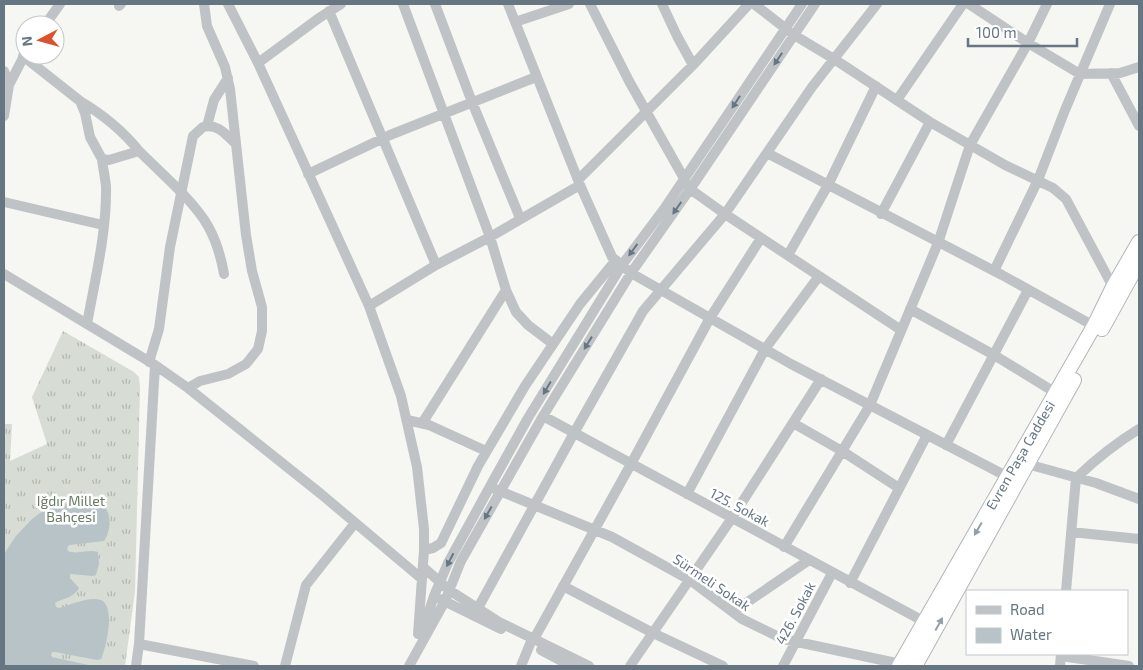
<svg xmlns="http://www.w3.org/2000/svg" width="1143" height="670" viewBox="0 0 1143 670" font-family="'Exo 2',sans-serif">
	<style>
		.grass { fill: url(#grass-tufts) }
		.water { fill: #b8c3c7 }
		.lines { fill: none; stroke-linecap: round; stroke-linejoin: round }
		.highway-casing { stroke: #b2b6b9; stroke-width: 16 }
		.minor { stroke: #bfc3c6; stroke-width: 10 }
		.highway { stroke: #fff; stroke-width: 14 }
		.oneway { fill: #667682 }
		.oneway2 { fill: #949fa8 }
		.labels { text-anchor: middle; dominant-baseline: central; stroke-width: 5; stroke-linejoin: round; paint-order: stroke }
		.street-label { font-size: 14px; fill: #667682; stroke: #fff }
		.park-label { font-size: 14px; fill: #697a65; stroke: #fff }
	</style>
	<defs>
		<pattern id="grass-tufts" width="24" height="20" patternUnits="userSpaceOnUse" patternTransform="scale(1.25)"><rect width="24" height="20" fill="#d7dcd4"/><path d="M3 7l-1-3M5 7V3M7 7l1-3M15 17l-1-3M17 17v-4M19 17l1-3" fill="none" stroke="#b2b7b1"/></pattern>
	</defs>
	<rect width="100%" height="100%" fill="#f6f6f2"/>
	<path class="grass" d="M 63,331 L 134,372 L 139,377 L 140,388 L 135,591 L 125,666 L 4,666 L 4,424 L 12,424 L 10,461 L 47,444 L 32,397 Z"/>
	<path class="water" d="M 53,505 L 103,505 C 112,513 111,531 104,541 L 69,545 L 67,548 L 68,551 C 77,555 88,549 98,552 L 99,564 L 96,575 L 93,576 L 70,574 L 70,578 L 79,588 C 74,598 63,598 55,603 L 56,607 L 59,608 C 71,605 89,596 101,600 C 116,607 106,648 101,659 L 97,660 L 55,652 L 52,652 L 51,655 L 52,657 L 93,666 L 4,666 L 4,554 L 16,536 L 32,519 L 47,508 Z"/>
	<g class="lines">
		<defs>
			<path id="highway" d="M 1102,329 L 1139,262
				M 899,666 L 1094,326 L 1113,287 L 1139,242
				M 915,666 L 1074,380"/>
		</defs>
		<use href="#highway" class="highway-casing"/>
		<path class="minor" d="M 228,4 L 258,63 L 369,306 L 401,396 L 417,467 L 424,529 L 424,550 L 418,634
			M 403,4 L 490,237 L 506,290 L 516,312 L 528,325 L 553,344
			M 435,4 L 472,102 L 520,218
			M 508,4 L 580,185 L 612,257 L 631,273 L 791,364 L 1008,477
			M 590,4 L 629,81 L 690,189 L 725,214 L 901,330
			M 662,4 L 677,36 L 693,65
			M 754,4 L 794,35 L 834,59 L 930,122 L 1005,165 L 1053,188 L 1066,199 L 1113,287
			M 969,4 L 1028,43 L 1080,74 L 1120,73 L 1139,67
			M 119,6 L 121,4
			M 329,11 L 436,265
			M 515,22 L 569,4
			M 45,25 L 60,4
			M 23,56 L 80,101 L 85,113 L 90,137 L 102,159 L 109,160 L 139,151 C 160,172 194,201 208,226 C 217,242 221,257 224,274
			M 258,63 L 319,18 L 341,4
			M 4,71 L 9,85
			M 1111,73 L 1139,126
			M 897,100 L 963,4
			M 80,101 C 102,114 123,131 139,151
			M 4,116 L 9,85 L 25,54
			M 207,126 L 214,100 L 228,78
			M 767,153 L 1002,275 L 1094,326
			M 308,174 L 390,135 L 536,77
			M 578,180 L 693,65 L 749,4
			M 4,202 L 103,225
			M 881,214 L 930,122
			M 788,255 L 828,185 L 876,86
			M 994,271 L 1038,180 L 1065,110 L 1110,4
			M 4,274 L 155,365 L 188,388 L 321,494 L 422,579
			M 369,306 L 436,265 L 490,237 L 580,185
			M 910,309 L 994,355 L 1056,393
			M 87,324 C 95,279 107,232 106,186 C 105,177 103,168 102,159
			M 149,362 L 159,329 L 170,247 L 193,136 L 203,127 C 218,123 226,135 236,144
			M 188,388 L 200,381 L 228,374 L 246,364 L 258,349 L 262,331 L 262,307 L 252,271 L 246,235 L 230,89 L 225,67 L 207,26 L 204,4
			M 543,416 L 925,622
			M 407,420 L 429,425 L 486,451
			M 423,422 L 506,290
			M 793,423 L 842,451 L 899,488
			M 946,445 L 1028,290
			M 1027,464 L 1096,483 L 1139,499
			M 495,489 L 612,537 L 690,580 L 742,619 L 783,639 L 901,664
			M 687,494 L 765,349 L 819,276
			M 1071,532 L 1139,539
			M 784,547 L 870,405 L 938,243 L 970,145 L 1028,43 L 1047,4
			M 424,550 L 433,548 L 441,543 L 478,466 L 525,386 L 580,304 L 616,260
			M 423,567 L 449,590 L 499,622 L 589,666
			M 850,583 L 927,435
			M 563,586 L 653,633 L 723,666
			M 1066,591 L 1076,478 C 1096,459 1116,443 1139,429
			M 440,599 L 501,629
			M 478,608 L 574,433 L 643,311 L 725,214 L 812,87 L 877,4
			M 733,612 L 809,560
			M 423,630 L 434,596 L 448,563 L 493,481 L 528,418 L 622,265 L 664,209 L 802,4
			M 534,639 L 631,464 L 710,318 L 761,238
			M 139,644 L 254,666
			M 541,650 L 571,666
			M 1061,656 L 1129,666
			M 136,666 L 139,644 L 155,365
			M 285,666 L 306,585 L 355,523
			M 409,666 L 445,601 L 461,561 L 543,416 L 631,273 L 695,182 L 815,4
			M 521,666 L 530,644
			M 630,666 L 732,518 L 821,379
			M 783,666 L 832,573
			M 1060,666 L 1061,654"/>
		<use href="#highway" class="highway"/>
	</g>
	<defs><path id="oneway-solid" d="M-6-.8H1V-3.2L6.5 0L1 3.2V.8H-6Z" transform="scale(1.25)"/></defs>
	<g class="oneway">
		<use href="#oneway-solid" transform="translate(778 59) rotate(124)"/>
		<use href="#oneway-solid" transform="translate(736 102) rotate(123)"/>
		<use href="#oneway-solid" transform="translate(677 208) rotate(125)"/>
		<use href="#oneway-solid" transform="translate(633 250) rotate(126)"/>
		<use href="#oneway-solid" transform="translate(588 343) rotate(122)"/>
		<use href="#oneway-solid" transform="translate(547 388) rotate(121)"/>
		<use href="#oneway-solid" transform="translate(488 513) rotate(119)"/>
		<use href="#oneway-solid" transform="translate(450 560) rotate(117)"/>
	</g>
	<g class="oneway2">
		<use href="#oneway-solid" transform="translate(978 529) rotate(120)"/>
		<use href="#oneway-solid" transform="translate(939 624) rotate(-61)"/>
	</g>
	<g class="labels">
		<g class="street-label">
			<text transform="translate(1020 455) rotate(-60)">Evren Paşa Caddesi</text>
			<text transform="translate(740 507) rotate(28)">125. Sokak</text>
			<text transform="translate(712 582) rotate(34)">Sürmeli Sokak</text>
			<text transform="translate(795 613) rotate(-62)">426. Sokak</text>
		</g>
		<g class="park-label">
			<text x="71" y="500">Iğdır Millet<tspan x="71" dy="16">Bahçesi</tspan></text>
		</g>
	</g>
	<rect width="1143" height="670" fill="none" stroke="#667682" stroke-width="10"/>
	<rect x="966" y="590" width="162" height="65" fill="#ffffff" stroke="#c2c8cd"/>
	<rect x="976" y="606" width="25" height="8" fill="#bfc3c6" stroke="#c2c8cd"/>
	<text x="1010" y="615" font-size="15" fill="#667682">Road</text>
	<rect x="976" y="628" width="25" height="15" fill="#b8c3c7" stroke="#c2c8cd"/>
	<text x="1010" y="640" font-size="15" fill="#667682">Water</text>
	<g transform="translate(40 40) rotate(264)"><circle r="24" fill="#ffffff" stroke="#c2c8cd"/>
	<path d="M0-4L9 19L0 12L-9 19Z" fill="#db522d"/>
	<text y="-8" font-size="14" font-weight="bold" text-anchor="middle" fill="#667682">N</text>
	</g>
	<path d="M968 38v8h109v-8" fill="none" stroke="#667682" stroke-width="2.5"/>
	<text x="976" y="38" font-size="15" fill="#667682" stroke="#ffffff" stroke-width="4" paint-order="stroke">100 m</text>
</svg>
